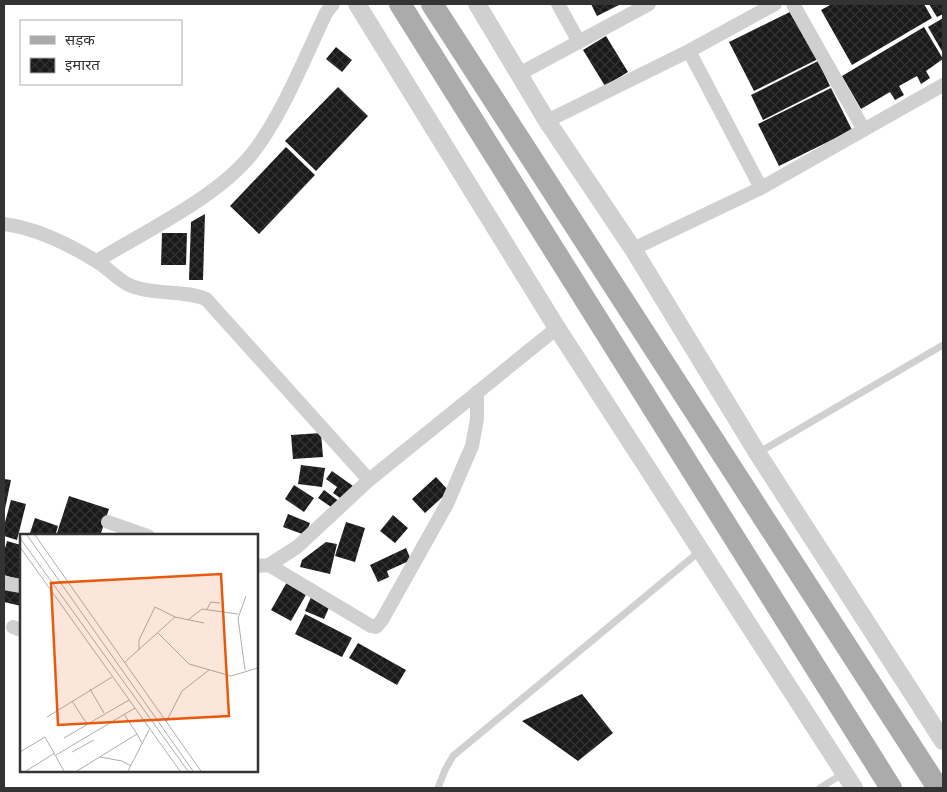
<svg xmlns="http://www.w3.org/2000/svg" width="947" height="792" viewBox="0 0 947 792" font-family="Figtree,'Noto Sans Devanagari',sans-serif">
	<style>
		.building { fill: url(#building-cross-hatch) }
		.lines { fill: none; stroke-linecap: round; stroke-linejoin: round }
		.service { stroke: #d0d0d0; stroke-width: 7 }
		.minor { stroke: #d0d0d0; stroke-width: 14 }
		.tertiary { stroke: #d0d0d0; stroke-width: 18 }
		.primary { stroke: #ababab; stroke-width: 22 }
		.inset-road { fill: none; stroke: #adadad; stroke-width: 1 }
		.view { fill: #e8590c; fill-opacity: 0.15; stroke: #e8590c; stroke-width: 2.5 }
		.inset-edge { fill: none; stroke: #333; stroke-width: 2.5 }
	</style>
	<defs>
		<pattern id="building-cross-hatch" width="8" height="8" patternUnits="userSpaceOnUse" patternTransform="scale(1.25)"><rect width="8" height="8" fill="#1a1a1a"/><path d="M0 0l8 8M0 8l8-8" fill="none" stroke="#333"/></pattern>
	</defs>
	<rect width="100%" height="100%" fill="#fff"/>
	<path class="building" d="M 591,4 L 621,4 L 597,16 Z
		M 832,4 L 924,4 L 932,18 L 852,65 L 821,10 Z
		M 929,4 L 943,4 L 943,14 L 937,17 Z
		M 794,10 L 818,59 L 754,91 L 729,42 Z
		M 943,18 L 943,53 L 928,27 Z
		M 924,27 L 943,59 L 926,71 L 930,78 L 921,84 L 917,76 L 899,86 L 904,95 L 895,100 L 890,92 L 861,109 L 842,76 Z
		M 606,36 L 628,72 L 605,86 L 583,50 Z
		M 336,47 L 352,60 L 342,72 L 326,59 Z
		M 818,61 L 830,86 L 763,120 L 751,95 Z
		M 338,87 L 368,116 L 316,171 L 285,141 Z
		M 831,88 L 852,130 L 779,166 L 758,124 Z
		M 286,147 L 315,175 L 259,234 L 230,206 Z
		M 205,214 L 203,280 L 189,280 L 191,222 Z
		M 162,233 L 187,233 L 186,265 L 161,265 Z
		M 321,433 L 323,457 L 293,459 L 291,435 Z
		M 301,465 L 325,468 L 322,487 L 298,484 Z
		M 332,471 L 353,486 L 343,500 L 333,493 L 337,487 L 326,479 Z
		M 436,477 L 449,491 L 425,513 L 412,499 Z
		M 4,479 L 11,480 L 5,509 L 4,509 Z
		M 294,485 L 314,498 L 304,512 L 285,499 Z
		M 324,490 L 340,502 L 334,509 L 318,498 Z
		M 69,496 L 109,509 L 100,536 L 56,536 Z
		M 11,500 L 26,504 L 17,540 L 4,536 L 4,526 Z
		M 288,514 L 310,523 L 305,535 L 283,527 Z
		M 393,515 L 408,528 L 395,543 L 380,531 Z
		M 35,518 L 58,526 L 55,536 L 29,536 Z
		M 346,522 L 365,528 L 355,562 L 335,556 Z
		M 7,541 L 21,545 L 21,580 L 4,575 L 4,552 Z
		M 326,542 L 337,544 L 330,574 L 300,567 L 302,560 Z
		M 406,548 L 411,560 L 387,571 L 389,577 L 378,582 L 370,565 Z
		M 287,582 L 307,593 L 291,621 L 271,610 Z
		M 4,586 L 21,589 L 21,606 L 4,602 Z
		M 312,595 L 331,603 L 324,619 L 305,611 Z
		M 305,614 L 352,638 L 342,657 L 295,634 Z
		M 358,643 L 406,670 L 397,685 L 349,658 Z
		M 582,694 L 613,733 L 578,761 L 522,721 Z"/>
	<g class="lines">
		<path class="service" d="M 758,453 L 943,345
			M 438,788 L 445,770 L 453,756 L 700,551
			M 820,788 L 844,773"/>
		<path class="minor" d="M 558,4 L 579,42
			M 793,4 L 864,130
			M 689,51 L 761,188
			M 519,74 L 649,4
			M 547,121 L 689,51 L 775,4
			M 4,224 C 35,228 70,245 96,261 C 107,267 116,278 127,284 C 151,296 182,289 206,299 L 369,480
			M 633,249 L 761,188 L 943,85
			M 97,261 C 145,231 215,199 251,155 C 281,118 305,57 326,13 L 333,4
			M 108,522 L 148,536
			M 269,565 L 297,547 L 369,480 L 557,328
			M 256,566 L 269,565 L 371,626 L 376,627 L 382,620 L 447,504 L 472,446 L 477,419 L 477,392
			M 4,583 L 21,586
			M 13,627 L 21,630"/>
		<path class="tertiary" d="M 357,4 L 557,328 L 854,788
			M 477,4 L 547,121 L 633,249 L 758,454 L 943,741"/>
		<path class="primary" d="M 400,4 L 891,788
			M 432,4 L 938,788"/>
	</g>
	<g transform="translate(20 534)">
		<rect width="238" height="238" fill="#fff"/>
		<path class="inset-road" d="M 7,1 L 173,237M 15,1 L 181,237M 0,4 L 168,237M 0,13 L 160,237M 187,75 L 191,68 L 200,69M 169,85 L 182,75 L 218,80M 138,99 L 169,130 L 211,142 L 238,134M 119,116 L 119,106 L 135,73 L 155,83 L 184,89M 105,128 L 155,83M 225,136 L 218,84 L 226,62M 70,155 L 84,179M 52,167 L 67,190M 104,180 L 117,200M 27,183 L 92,143M 146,188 L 162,157 L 189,136M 44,204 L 109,166M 0,218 L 25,203 L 44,237M 52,218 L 74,206M 36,221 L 115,174M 80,223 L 102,227 L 111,232M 6,237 L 35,219M 57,237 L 117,200 L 122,209M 108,237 L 129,196"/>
		<path class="view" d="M 201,40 L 209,182 L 38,191 L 31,49 Z"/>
		<rect width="238" height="238" class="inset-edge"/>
	</g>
	<rect width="947" height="792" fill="none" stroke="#333333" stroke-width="10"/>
	<rect x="20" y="20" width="162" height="65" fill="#ffffff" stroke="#adadad"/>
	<rect x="30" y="36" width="25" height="8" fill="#ababab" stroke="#adadad"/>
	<text x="65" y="45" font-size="15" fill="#333333">सड़क</text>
	<rect x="30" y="58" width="25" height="15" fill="url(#building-cross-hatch)" stroke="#adadad"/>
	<text x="65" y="70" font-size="15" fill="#333333">इमारत</text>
</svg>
